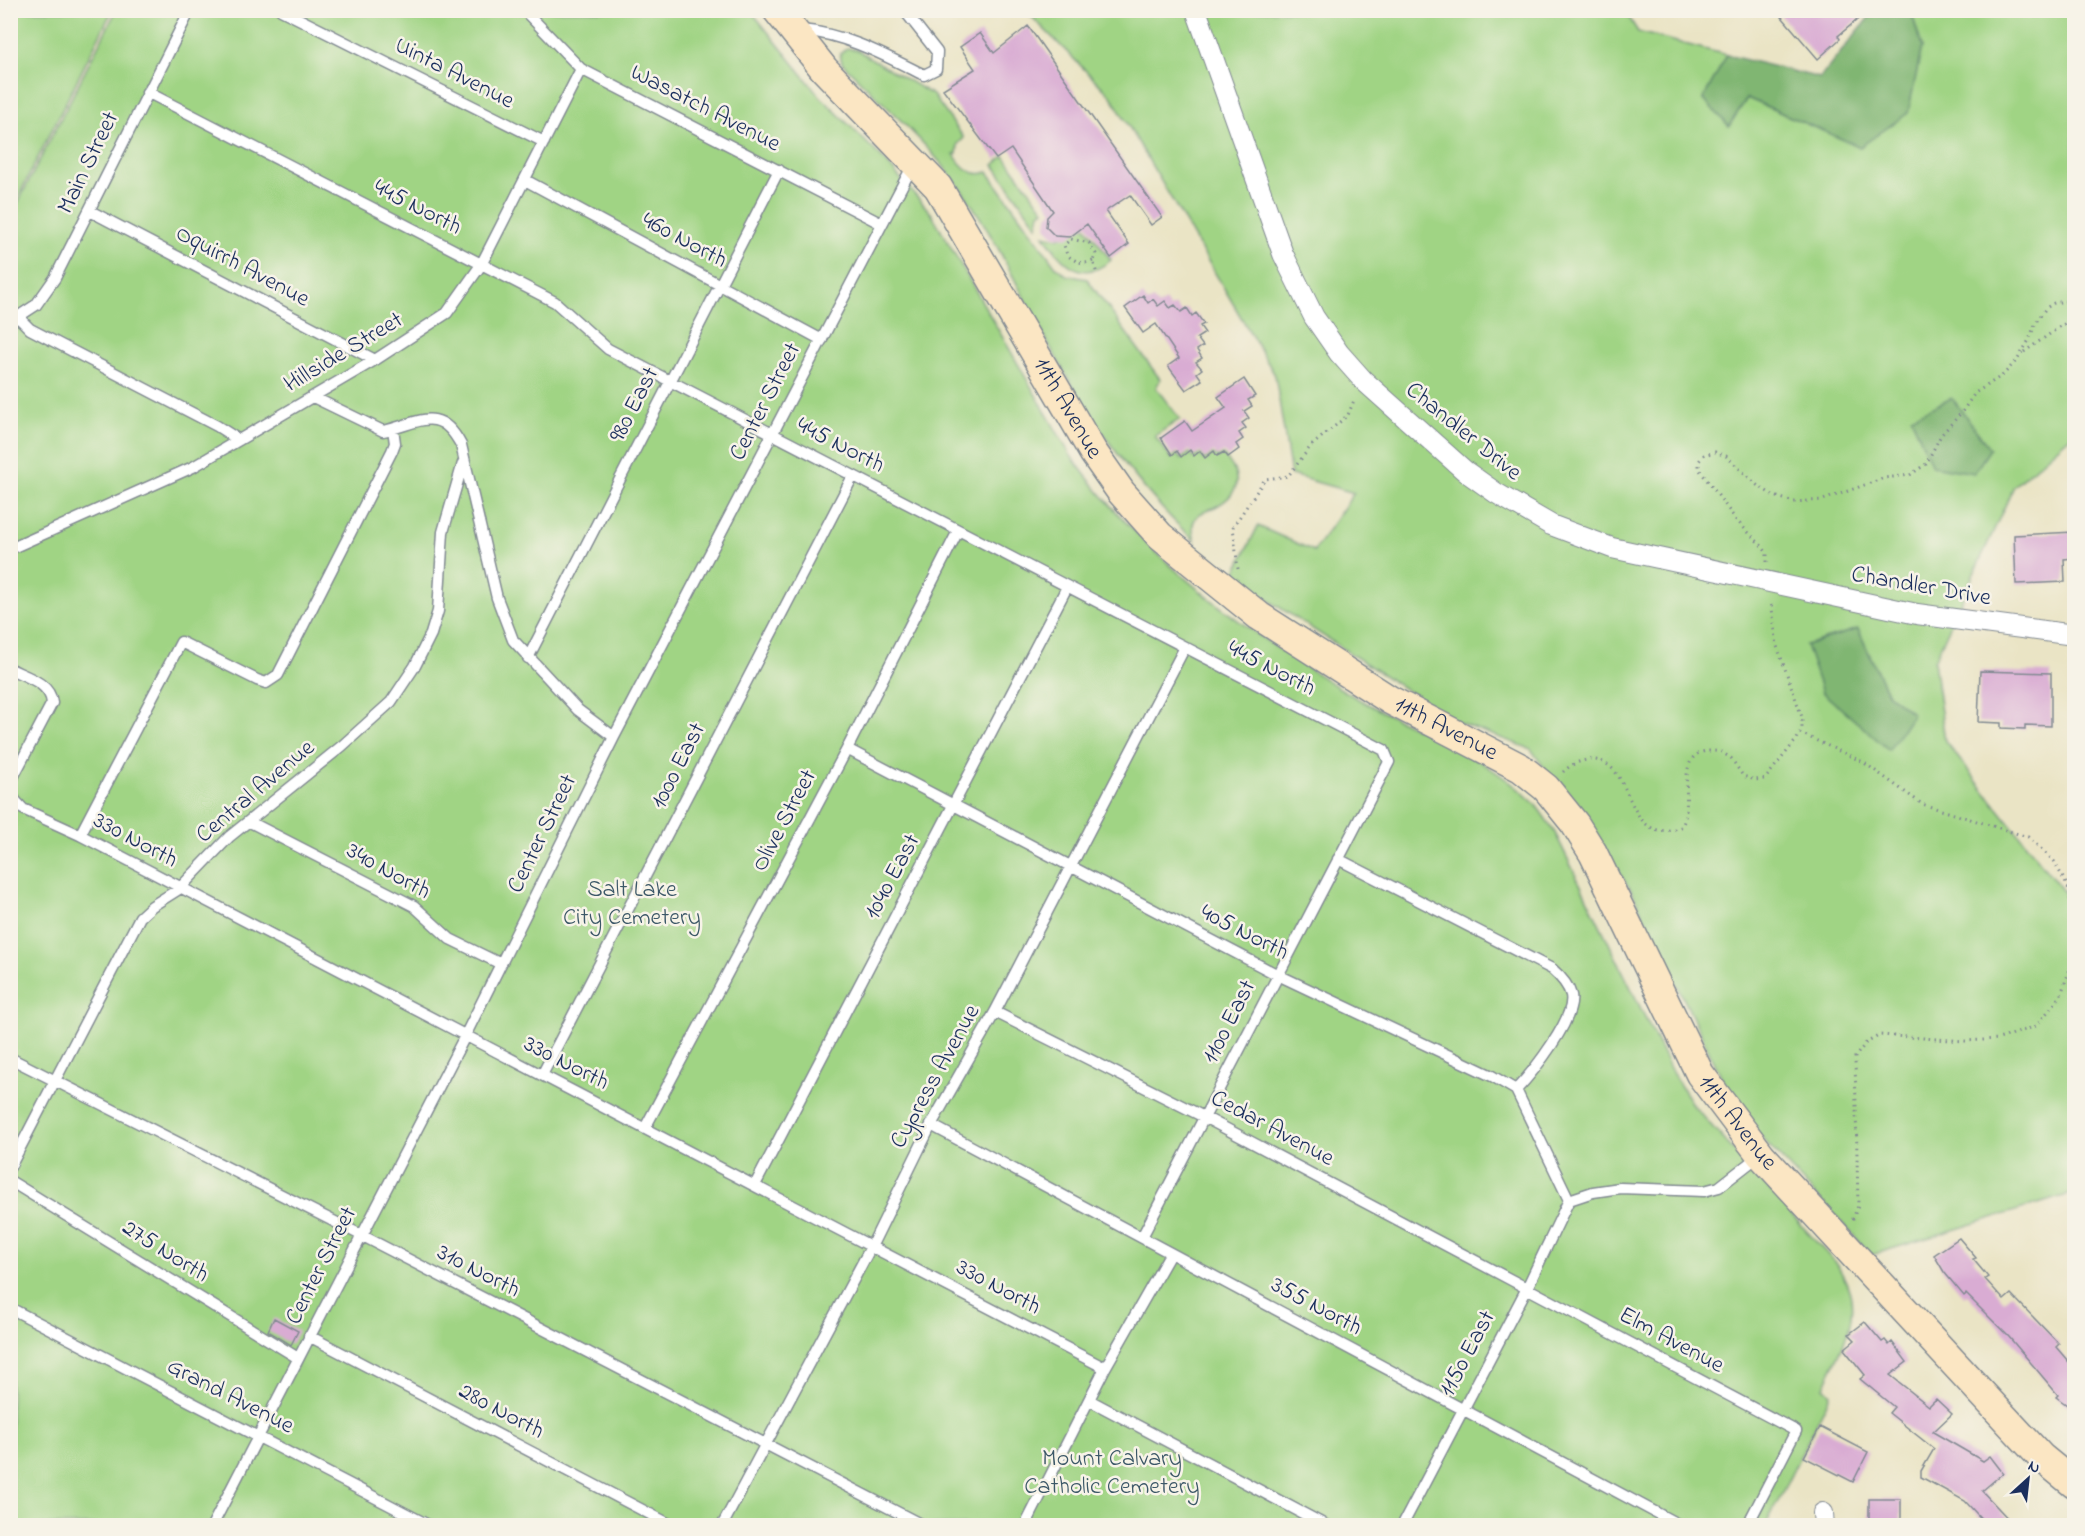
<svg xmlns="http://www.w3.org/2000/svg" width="2085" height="1536" viewBox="0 0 2085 1536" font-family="'Indie Flower',sans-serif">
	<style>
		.green { fill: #a0d484; stroke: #5e8271; stroke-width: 1.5; fill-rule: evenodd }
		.forest { fill: #80b672; stroke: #4e7268; stroke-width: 1.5 }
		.building { fill: #d9acd3 }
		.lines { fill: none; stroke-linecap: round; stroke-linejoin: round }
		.lane-casing { stroke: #828a92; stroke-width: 13 }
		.street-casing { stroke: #828a92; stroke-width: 22 }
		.secondary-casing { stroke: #828a92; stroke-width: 31 }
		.path { stroke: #828a92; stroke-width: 3; stroke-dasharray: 1.5 4.5; stroke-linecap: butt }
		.lane { stroke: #fff; stroke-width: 10 }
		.street { stroke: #fff; stroke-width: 20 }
		.secondary { stroke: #fbe6c3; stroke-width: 28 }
		.labels { text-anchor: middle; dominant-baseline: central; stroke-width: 5; stroke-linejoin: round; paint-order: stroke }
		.street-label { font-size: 24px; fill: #1b2f5e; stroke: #f7f3e8 }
		.park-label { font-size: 24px; fill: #3c5868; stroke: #f7f3e8 }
	</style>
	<rect width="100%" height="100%" fill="#f7f3e8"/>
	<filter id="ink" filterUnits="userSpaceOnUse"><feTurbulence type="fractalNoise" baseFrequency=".0167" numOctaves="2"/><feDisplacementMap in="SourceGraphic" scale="12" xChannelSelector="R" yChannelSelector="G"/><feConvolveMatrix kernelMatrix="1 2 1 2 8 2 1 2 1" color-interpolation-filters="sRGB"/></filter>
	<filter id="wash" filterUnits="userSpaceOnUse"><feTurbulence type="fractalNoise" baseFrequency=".008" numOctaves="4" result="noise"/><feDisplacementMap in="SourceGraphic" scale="24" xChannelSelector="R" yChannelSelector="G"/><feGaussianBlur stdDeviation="1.35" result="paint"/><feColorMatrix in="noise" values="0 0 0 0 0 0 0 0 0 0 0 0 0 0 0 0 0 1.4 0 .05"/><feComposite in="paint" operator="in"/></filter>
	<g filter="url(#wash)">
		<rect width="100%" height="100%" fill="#eae4c5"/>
		<path class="green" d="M 10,11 L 112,11 L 11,211 L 10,211 Z
			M 116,11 L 751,11 L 819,95 L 886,162 L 931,213 L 1071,456 C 1143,556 1242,629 1346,692 C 1408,729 1482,751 1534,803 C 1542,812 1548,823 1555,833 L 1673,1074 L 1692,1104 L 1838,1266 C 1841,1273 1846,1280 1848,1287 C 1861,1321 1837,1356 1824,1387 L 1831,1394 L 1766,1525 L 11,1525 L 10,218 Z
			M 1026,11 L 1625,11 L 1638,32 L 1727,55 L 1703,99 L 1729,125 L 1747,98 L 1860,147 L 1922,47 L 1911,11 L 2074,11 L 2074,433 L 2014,486 L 1934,661 L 1945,741 L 2074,905 L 2074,1193 L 1872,1255 L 1740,1115 L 1631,890 L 1531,749 L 1454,721 L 1233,577 L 1258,526 L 1314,551 L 1354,493 L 1291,475 L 1275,375 L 1111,96 ZM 1858,629 L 1887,693 L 1913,714 L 1806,645 Z
			M 847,48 L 857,50 L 933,95 L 964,138 L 958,144 L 957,154 L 954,154 C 961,167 973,178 988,172 L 1056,267 L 1066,275 L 1087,279 L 1160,379 L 1156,388 L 1180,419 L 1155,436 L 1171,458 L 1177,454 L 1181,459 L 1190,453 L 1194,458 L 1200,454 L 1205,460 L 1213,454 L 1218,458 L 1223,455 C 1242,474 1242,493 1215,507 C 1208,511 1200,511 1195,519 C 1191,525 1193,534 1195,541 C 1130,482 1084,409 1042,332 C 1017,285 993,233 961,189 C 928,143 883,104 842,63 L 840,54 Z
			M 1004,156 L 1044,210 L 1040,213 L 1037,226 L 994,165 Z
			M 1083,223 L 1111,260 C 1081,286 1060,260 1044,235 L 1058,238 Z"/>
		<path class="forest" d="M 1874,11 L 1911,11 L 1922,47 L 1908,113 L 1860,147 L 1747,98 L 1729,126 L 1703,99 L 1727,55 L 1820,78 Z
			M 1952,398 L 1990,449 L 1974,473 L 1932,466 L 1911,417 Z
			M 1858,629 L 1887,693 L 1913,714 L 1889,750 L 1822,692 L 1806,645 Z"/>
		<g id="blocks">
			<path class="building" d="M 1776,10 L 1869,10 L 1838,36 L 1840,39 L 1818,59 Z
				M 1028,26 L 1162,217 L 1151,225 L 1130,195 L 1106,211 L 1129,244 L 1111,258 L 1087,224 L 1070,237 L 1055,236 L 1046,227 L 1047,217 L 1053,211 L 1011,149 L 996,159 L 943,89 L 975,69 L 960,47 L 980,33 L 994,53 Z
				M 1143,295 L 1148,303 L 1153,299 L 1158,306 L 1165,301 L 1170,308 L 1175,305 L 1181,312 L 1187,308 L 1192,316 L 1196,313 L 1204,324 L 1200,326 L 1205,333 L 1197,338 L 1203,346 L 1197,350 L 1202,358 L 1196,362 L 1202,369 L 1197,373 L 1202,380 L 1186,390 L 1168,366 L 1179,358 L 1156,324 L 1143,333 L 1125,308 Z
				M 1244,379 L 1255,396 L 1248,400 L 1252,406 L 1244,411 L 1249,418 L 1242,423 L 1246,428 L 1239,433 L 1243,439 L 1236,444 L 1239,449 L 1228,457 L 1224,452 L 1217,456 L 1214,451 L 1205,458 L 1200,451 L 1194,456 L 1190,450 L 1181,457 L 1177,451 L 1172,455 L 1161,438 L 1185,421 L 1192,431 L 1226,408 L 1218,397 Z
				M 2074,532 L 2074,558 L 2064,559 L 2065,582 L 2016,584 L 2014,535 Z
				M 1980,671 L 2051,673 L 2051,726 L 2025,725 L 2025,729 L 2001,728 L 2001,723 L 1978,722 Z
				M 1959,1238 L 1976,1258 L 1973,1259 L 1988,1277 L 1985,1279 L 2004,1300 L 2011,1294 L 2059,1344 L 2056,1347 L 2074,1368 L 2074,1410 L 2056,1397 L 2058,1395 L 2009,1337 L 1966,1294 L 1964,1296 L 1944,1272 L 1934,1255 Z
				M 274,1318 L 298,1331 L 291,1345 L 268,1331 Z
				M 1865,1322 L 1882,1342 L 1885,1340 L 1889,1345 L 1892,1342 L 1907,1362 L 1890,1375 L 1929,1406 L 1936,1399 L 1952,1414 L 1933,1432 L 1983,1461 L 1990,1456 L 2003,1473 L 1982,1491 L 2015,1526 L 1988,1526 L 1965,1501 L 1921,1477 L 1921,1471 L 1934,1449 L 1889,1413 L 1894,1407 L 1860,1379 L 1865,1375 L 1844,1349 L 1855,1340 L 1849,1334 Z
				M 1820,1427 L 1868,1452 L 1853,1482 L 1804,1457 Z
				M 1869,1499 L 1901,1499 L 1901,1526 L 1869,1526 Z"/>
		</g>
	</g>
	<g filter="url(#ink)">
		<use href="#blocks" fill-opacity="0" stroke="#828a92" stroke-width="1.5"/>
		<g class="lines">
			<defs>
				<path id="lane" d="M 281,10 L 544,142
					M 524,10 L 581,69 L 882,224
					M 801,30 C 846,34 884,55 924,75 L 936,69 L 937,52 L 904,10
					M 147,92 L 555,302 L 608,349 L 1384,750 L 1389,762 L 1142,1237
					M 525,180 L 822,340
					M 90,211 L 375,360
					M 19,318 L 30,329 L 217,426 L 239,440
					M 10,322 L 36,305 L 55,278 L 190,10
					M 313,397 L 383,431 C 418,424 439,403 461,445 L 497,598 L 513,640 L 578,710 L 614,737
					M 10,549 L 193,467 L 375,360 L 447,313 L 481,265 L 581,69
					M 528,658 L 779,170
					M 10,669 C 27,677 50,683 52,703 L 10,783
					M 847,749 L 1278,975 L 1492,1076 L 1516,1090 L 1569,1200
					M 10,795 L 23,809 L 80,835 L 1105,1368
					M 250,822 L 414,906 L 450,939 L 501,964
					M 80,835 L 181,642 L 257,680 L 266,683 L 278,675 L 392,451 L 395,443 L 393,429
					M 1338,859 L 1552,969 C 1560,976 1568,984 1571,995 C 1576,1019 1532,1073 1516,1090
					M 995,1012 L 1204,1117 L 1796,1431 L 1747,1526
					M 10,1058 L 361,1235 L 924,1526
					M 542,1075 L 853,476
					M 931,1125 L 1681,1526
					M 645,1128 L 847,749 L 958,531
					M 10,1167 L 140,917 L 152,906 L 179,889 L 229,837 L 342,746 L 391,702 L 415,666 L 431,634 L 438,611 L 443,532 L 463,463
					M 10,1181 L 298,1358
					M 755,1185 L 1067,587
					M 1569,1200 L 1593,1192 L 1620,1188 L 1704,1191 L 1719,1187 L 1760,1155
					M 10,1308 L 430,1526
					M 309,1336 L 673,1526
					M 1089,1400 L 1327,1526
					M 212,1526 L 465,1036 L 614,737 L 914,163
					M 722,1526 L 872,1245 L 931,1125 L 995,1012 L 1185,647
					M 1025,1526 L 1105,1368 L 1170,1254
					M 1402,1526 L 1527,1288 L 1569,1200"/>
				<path id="street" d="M 1196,10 L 1283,254 L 1314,317 L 1339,353 L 1363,380 L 1465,471 L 1496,493 L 1551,525 L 1612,548 L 1917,614 L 2074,635
					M 1823,1513 L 1824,1526"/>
				<g id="secondary">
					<path id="s1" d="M 777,10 L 824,69 L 938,187 L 1093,452 L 1121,492 L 1160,536 L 1259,616 L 1390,700 L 1521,768 L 1546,788 L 1575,824 L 1593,853 L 1700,1074 L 1761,1155 L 2041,1457 L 2074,1484"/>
				</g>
			</defs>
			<use href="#lane" class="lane-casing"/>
			<use href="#street" class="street-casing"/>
			<use href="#secondary" class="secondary-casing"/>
			<path class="path" d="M 1093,261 C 1083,265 1076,262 1067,255 L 1064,245 L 1071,239 L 1089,243 L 1096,254 L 1093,261 L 1097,274
				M 2024,352 L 2074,317
				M 1767,562 L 1767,553 L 1762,546 L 1736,520 L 1699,469 L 1699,461 L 1704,455 L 1715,452 L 1726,456 L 1757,485 L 1774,496 L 1794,502 L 1823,500 L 1884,478 L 1910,475 L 1926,464 L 1941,435 L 1962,412 L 1975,393 L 2003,375 L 2018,359 L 2029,340 L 2036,322 L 2046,308 L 2054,303 L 2074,300
				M 1238,569 L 1233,527 L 1265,479 L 1288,476 L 1311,446 L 1348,415 L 1355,398
				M 1800,733 L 1863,762 L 1922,804 L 2028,837 L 2054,861 L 2070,891 L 2071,966 L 2060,997 L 2036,1026 L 1999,1039 L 1965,1041 L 1880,1035 L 1866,1043 L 1855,1057 L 1858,1206 L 1852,1221
				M 1563,772 C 1569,766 1578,761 1587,760 C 1638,754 1620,850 1681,827 C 1697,806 1667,742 1721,752 L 1731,758 L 1743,776 L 1755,780 L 1765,779 L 1797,739 L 1802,728 L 1802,717 L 1777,646 L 1771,601"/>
			<use href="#lane" class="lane"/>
			<use href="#street" class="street"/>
			<use href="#secondary" class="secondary"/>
		</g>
	</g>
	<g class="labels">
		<g class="street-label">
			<text transform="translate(454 74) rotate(27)">Uinta Avenue</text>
			<text transform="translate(705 109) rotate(27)">Wasatch Avenue</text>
			<text transform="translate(89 163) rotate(-64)">Main Street</text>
			<text transform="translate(417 208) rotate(27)">445 North</text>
			<text transform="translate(684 241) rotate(28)">460 North</text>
			<text transform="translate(242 267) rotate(28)">Oquirrh Avenue</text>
			<text transform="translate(344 353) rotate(-31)">Hillside Street</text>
			<text transform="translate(766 402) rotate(-63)">Center Street</text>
			<text transform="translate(635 405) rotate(-63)">980 East</text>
			<text stroke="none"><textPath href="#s1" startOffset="496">11th Avenue</textPath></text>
			<text transform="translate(1463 432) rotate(39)">Chandler Drive</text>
			<text transform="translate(840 446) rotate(27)">445 North</text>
			<text transform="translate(1921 587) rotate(10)">Chandler Drive</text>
			<text transform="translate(1271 669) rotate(27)">445 North</text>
			<text stroke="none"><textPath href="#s1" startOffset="1000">11th Avenue</textPath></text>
			<text transform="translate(679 766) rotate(-63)">1000 East</text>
			<text transform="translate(256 792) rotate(-40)">Central Avenue</text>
			<text transform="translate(785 821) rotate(-62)">Olive Street</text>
			<text transform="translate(543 834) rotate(-64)">Center Street</text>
			<text transform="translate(135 841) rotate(28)">330 North</text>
			<text transform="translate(388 872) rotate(29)">340 North</text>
			<text transform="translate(893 877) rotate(-62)">1040 East</text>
			<text transform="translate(1244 933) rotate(27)">405 North</text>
			<text transform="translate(1230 1022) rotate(-63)">1100 East</text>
			<text transform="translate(566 1064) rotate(27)">330 North</text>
			<text transform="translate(936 1077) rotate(-61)">Cypress Avenue</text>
			<text stroke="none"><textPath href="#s1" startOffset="1504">11th Avenue</textPath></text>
			<text transform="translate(1272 1129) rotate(28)">Cedar Avenue</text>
			<text transform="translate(165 1252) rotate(32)">275 North</text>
			<text transform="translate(322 1266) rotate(-63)">Center Street</text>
			<text transform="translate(478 1272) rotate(27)">310 North</text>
			<text transform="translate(998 1288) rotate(28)">330 North</text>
			<text transform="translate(1316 1307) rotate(28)">355 North</text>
			<text transform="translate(1671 1341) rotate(28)">Elm Avenue</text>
			<text transform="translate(1468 1354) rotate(-62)">1150 East</text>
			<text transform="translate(230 1397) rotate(27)">Grand Avenue</text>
			<text transform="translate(501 1412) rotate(28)">280 North</text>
		</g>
		<g class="park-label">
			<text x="632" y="890">Salt Lake<tspan x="632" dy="28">City Cemetery</tspan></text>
			<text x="1112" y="1459">Mount Calvary<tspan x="1112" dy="28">Catholic Cemetery</tspan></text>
		</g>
	</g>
	<rect width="2085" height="1536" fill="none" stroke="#f7f3e8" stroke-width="36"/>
	<g transform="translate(2028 1479) rotate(27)" stroke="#f7f3e8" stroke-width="4.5" paint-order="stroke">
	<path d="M0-4.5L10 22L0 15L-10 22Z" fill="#1b2f5e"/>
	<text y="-9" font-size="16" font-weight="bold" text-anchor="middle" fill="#1b2f5e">N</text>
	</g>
</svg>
